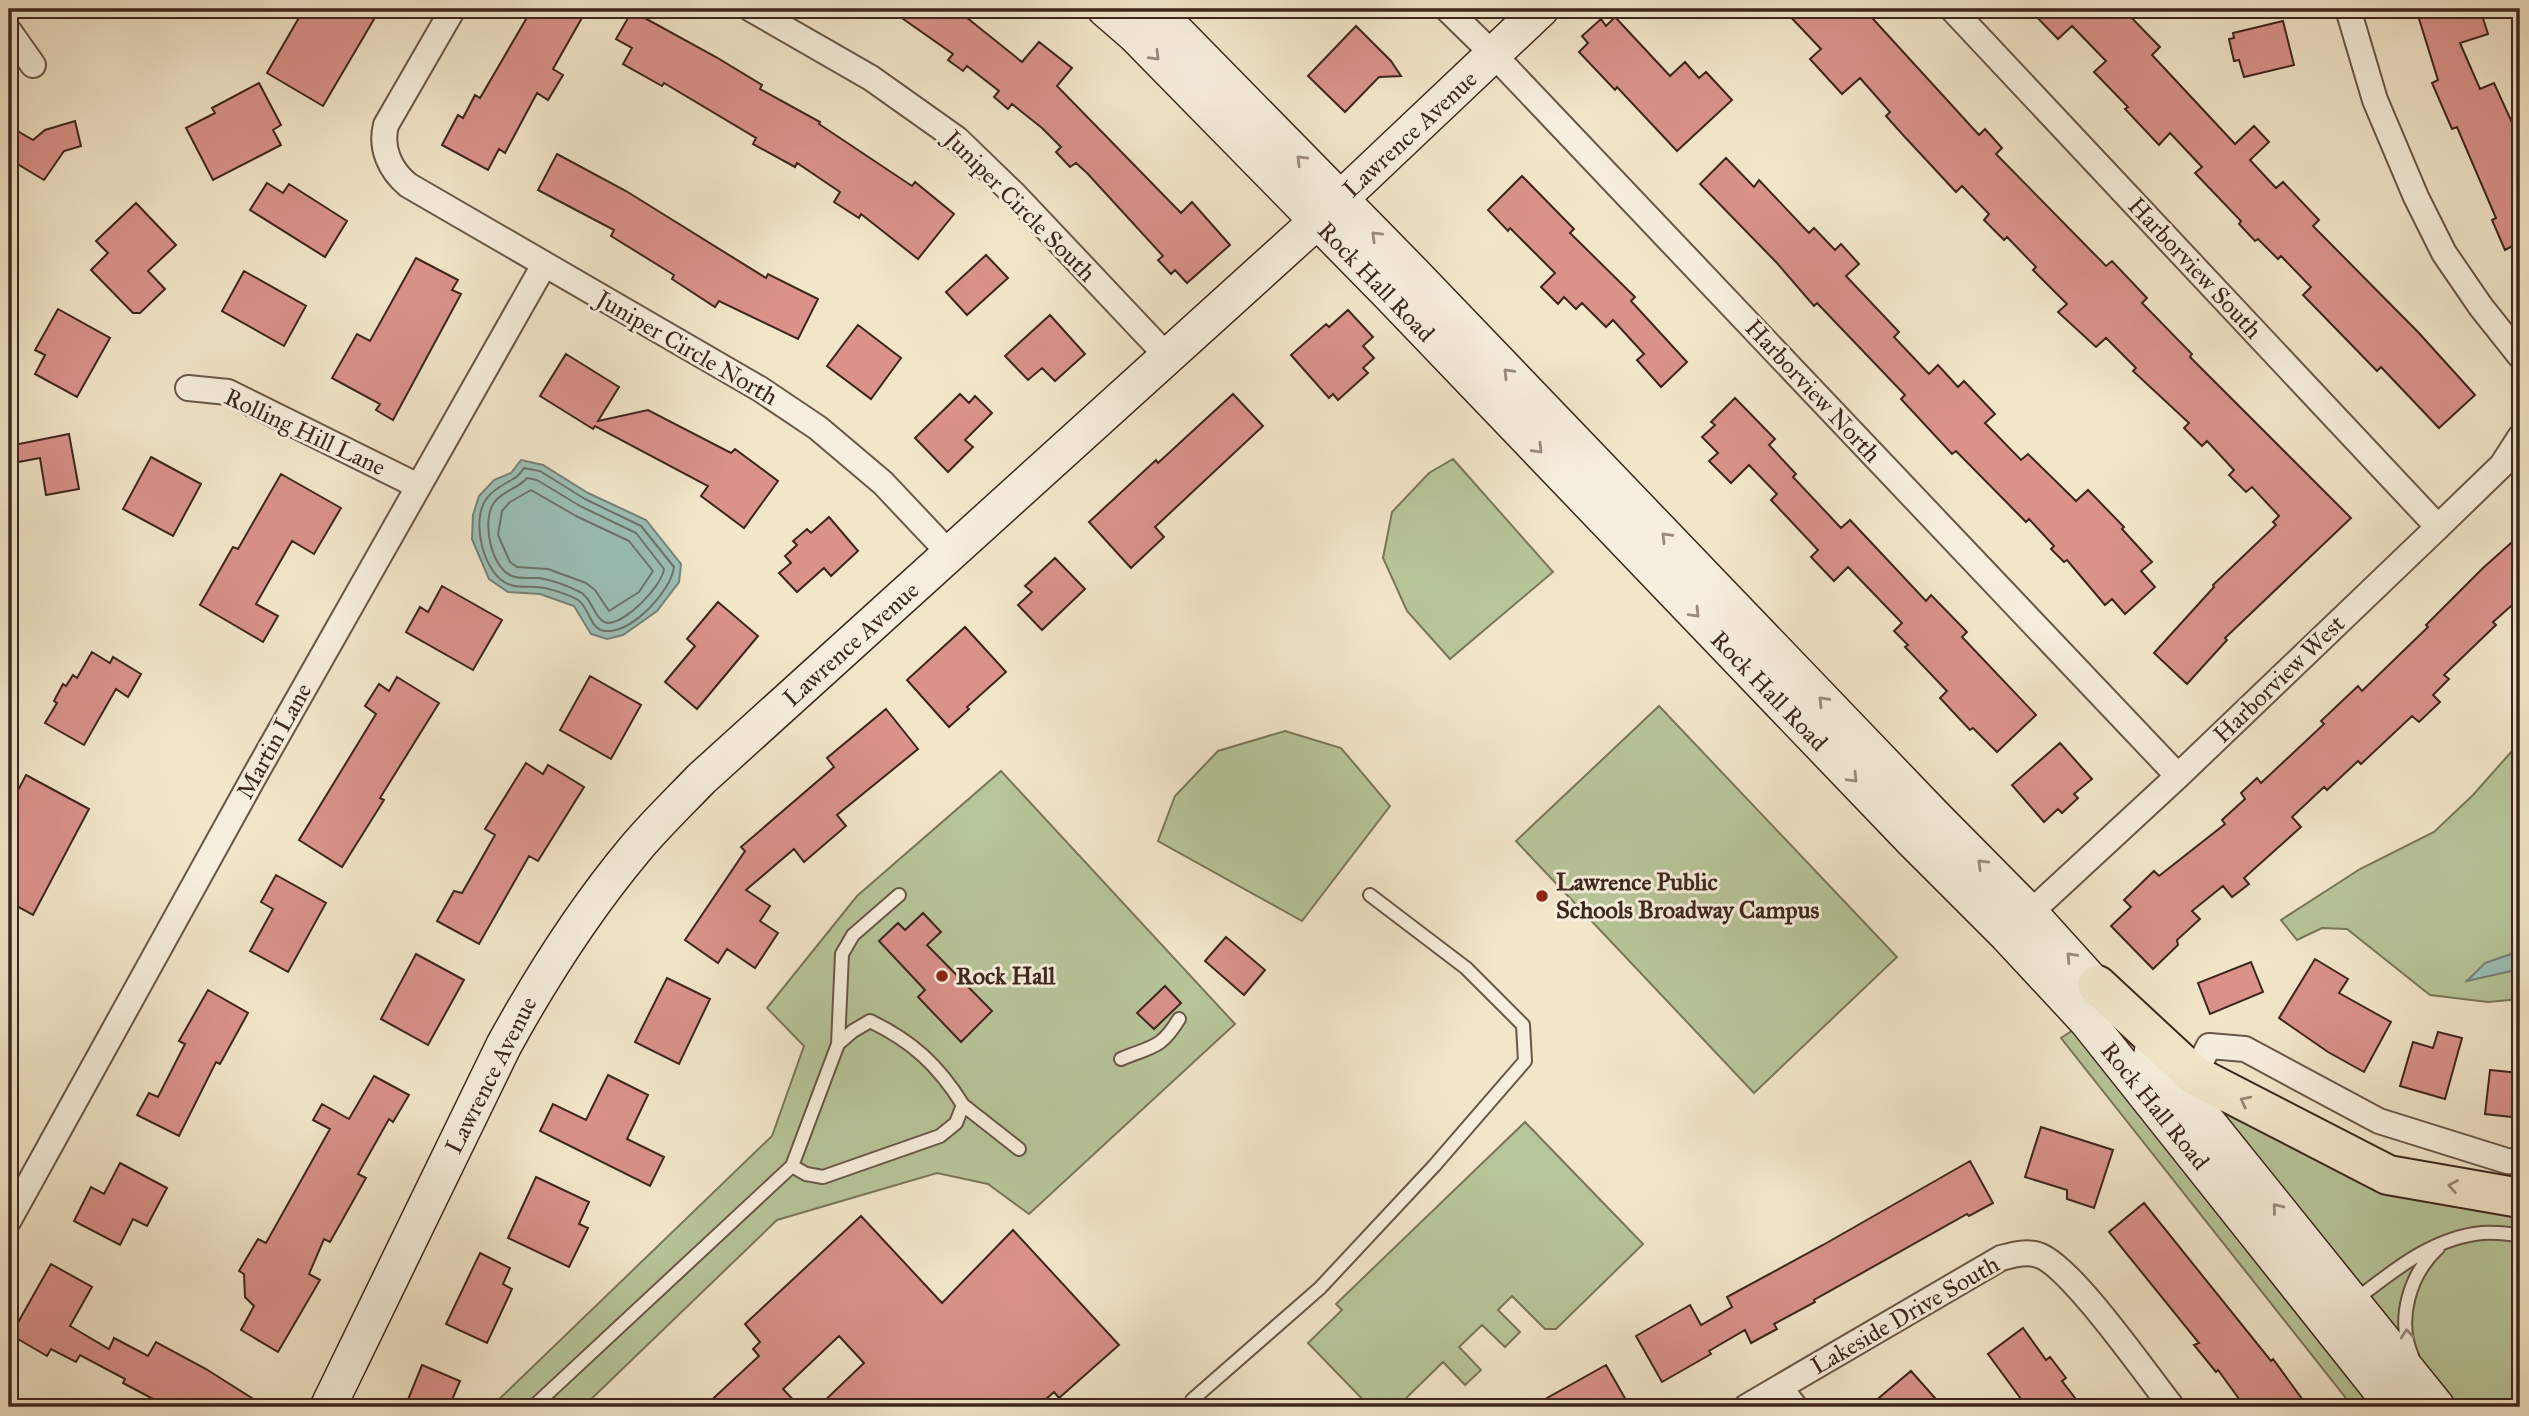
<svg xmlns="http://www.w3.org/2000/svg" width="2529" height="1416" viewBox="0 0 2529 1416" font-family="'IM FELL Great Primer',serif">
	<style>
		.green { fill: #b7c69a; stroke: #7a765c; stroke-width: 2 }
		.water { fill: #9bc0b7; stroke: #758279; stroke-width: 2 }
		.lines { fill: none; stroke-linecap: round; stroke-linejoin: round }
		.shore { stroke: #6c736a; stroke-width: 2 }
		.building { fill: #da928b; stroke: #3d261d; stroke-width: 2 }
		.lane-casing { stroke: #6a5648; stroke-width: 16 }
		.street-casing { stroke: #6a5648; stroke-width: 28 }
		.secondary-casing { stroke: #3d261d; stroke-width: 38 }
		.highway-casing { stroke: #3d261d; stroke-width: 42 }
		.lane { stroke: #f7efdd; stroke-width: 12 }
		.street { stroke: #f7efdd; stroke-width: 24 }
		.secondary { stroke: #f7efdd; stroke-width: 35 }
		.highway { stroke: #f2e6ca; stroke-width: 38 }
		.oneway { stroke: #9a8a7d }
		.oneway2 { stroke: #988674 }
		.poi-dot { fill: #8f2418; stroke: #f7efdd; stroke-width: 2.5 }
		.labels { text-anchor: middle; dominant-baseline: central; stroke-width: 6; stroke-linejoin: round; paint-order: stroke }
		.street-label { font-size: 24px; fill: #3d261d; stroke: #f7efdd }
		.poi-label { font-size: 24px; font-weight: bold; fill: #3d261d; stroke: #f7efdd; text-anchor: start }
	</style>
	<rect width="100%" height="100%" fill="#f2e6ca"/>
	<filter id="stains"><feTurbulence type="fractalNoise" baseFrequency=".00286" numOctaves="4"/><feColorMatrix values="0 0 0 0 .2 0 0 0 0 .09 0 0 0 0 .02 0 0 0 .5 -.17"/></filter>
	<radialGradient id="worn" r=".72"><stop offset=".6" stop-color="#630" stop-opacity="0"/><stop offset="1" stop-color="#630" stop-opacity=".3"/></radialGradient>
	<path class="green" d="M 1453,459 L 1553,572 L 1450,659 L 1407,611 L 1383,558 L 1392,512 L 1429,473 Z
		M 1659,706 L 1897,957 L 1754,1093 L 1516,841 Z
		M 1285,731 L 1341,748 L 1390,806 L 1302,921 L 1158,841 L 1175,796 L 1218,751 Z
		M 2520,742 L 2520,951 L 2486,963 L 2468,980 L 2520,969 L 2520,999 L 2488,1002 L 2430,995 L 2347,929 L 2322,928 L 2297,940 L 2281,920 L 2360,869 L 2434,832 L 2473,795 Z
		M 1001,771 L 1235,1024 L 1029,1214 L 988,1184 L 937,1173 L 777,1220 L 583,1407 L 491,1407 L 772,1136 L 804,1046 L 767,1008 L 857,896 Z
		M 2084,1023 L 2389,1407 L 2353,1407 L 2061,1038 Z
		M 2149,1050 L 2386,1169 L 2520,1194 L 2520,1407 L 2442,1407 Z
		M 1525,1122 L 1643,1244 L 1556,1329 L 1545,1329 L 1512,1296 L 1498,1310 L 1520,1332 L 1505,1347 L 1482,1325 L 1459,1347 L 1481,1370 L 1465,1385 L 1443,1362 L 1397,1407 L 1370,1407 L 1308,1343 L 1342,1310 L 1336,1304 Z"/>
	<path class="water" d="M 521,460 L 543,465 L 588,493 L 646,520 L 681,564 L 679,582 L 657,611 L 623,635 L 607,639 L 591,634 L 574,606 L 540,594 L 508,592 L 489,579 L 472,539 L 473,515 L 479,496 L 494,480 L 511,473 Z
		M 2520,951 L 2520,969 L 2467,981 L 2485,963 Z"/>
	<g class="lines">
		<path class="shore" d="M 524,468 L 540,471 L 585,499 L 641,526 L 674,567 C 671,591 635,629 610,631 C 589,633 591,609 578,600 C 568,594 548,588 537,587 C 529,586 518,588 511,585 C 483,577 470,519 487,498 C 495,488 503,485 513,479 C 518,477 521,472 524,468 Z
			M 527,478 L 537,480 L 580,506 L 636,533 L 664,569 C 662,586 626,623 608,623 C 595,622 592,597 580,592 C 568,586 552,580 539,578 C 531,578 520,579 512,576 C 491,568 482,522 493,504 C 501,491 518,489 527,478 Z
			M 531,490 L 576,516 L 629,541 L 653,571 L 639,592 L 609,611 L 595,590 L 586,583 L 548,569 L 517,567 L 510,562 L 498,535 L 502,511 L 510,502 Z"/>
	</g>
	<path class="building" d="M 304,9 L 380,9 L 323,106 L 267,73 Z
		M 532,9 L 587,9 L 553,69 L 563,75 L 548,100 L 537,93 L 505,153 L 499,149 L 488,170 L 442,145 L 458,115 L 463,118 L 475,95 L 480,98 Z
		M 889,9 L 956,9 L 1022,62 L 1039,42 L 1072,68 L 1057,86 L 1181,213 L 1192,202 L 1230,245 L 1187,283 L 1175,270 L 1171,274 L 1158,260 L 1163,256 L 1087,173 L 1076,163 L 1070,167 L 1056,152 L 1061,147 L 1042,128 L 1012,104 L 1008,109 L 994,97 L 999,91 L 967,66 L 963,71 L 948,60 L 953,54 Z
		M 1783,9 L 1864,9 L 1979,135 L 1985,129 L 2002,148 L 1996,154 L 2106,266 L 2112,261 L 2147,298 L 2142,303 L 2192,354 L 2190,357 L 2351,518 L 2225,638 L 2227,640 L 2187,684 L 2154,653 L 2214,587 L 2213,585 L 2276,525 L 2273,522 L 2279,516 L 2252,487 L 2246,492 L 2229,475 L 2234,470 L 2207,441 L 2202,446 L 2184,428 L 2189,423 L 2133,371 L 2136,368 L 2106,338 L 2096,347 L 2058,312 L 2067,304 L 2033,270 L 2036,267 L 2007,237 L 2004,240 L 1984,220 L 1989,214 L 1962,186 L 1956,192 L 1903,135 L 1886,116 L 1890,112 L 1860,78 L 1842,94 L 1810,59 L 1821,49 Z
		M 2029,9 L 2123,9 L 2160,47 L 2152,55 L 2235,144 L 2254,126 L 2269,142 L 2250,160 L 2276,188 L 2283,182 L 2319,220 L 2313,226 L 2418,332 L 2475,395 L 2439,428 L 2381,367 L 2377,371 L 2303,295 L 2311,287 L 2281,256 L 2278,259 L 2258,239 L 2255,241 L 2239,224 L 2241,221 L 2195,173 L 2202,167 L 2170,133 L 2159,145 L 2125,109 L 2128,107 L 2094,72 L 2106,61 L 2072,26 L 2058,39 Z
		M 2416,9 L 2480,9 L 2488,34 L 2460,43 L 2480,89 L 2494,83 L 2514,127 L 2520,124 L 2520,242 L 2505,250 L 2492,220 L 2496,218 L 2457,127 L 2452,129 L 2432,83 L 2438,80 Z
		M 632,11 L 716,57 L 762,85 L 760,89 L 820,122 L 819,124 L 912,186 L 915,182 L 954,214 L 918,259 L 861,214 L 859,218 L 834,202 L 840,192 L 797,163 L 795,167 L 753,144 L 756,138 L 664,83 L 662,86 L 623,64 L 632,48 L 616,39 Z
		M 1615,17 L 1670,76 L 1685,62 L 1699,78 L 1706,72 L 1732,100 L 1677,151 L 1617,87 L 1615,90 L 1579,52 L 1588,43 L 1582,36 L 1601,19 L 1606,26 Z
		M 2283,21 L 2294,65 L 2244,77 L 2239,60 L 2234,61 L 2229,39 L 2234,38 L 2233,33 Z
		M 1356,26 L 1391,61 L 1401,76 L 1379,77 L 1345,112 L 1308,76 Z
		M 259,83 L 281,125 L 273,130 L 281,145 L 213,180 L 186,128 L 215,113 L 212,108 Z
		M 75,121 L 81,146 L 64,151 L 44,180 L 9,159 L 9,126 L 33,140 L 45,130 Z
		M 557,154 L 626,191 L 766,278 L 768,274 L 818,299 L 798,339 L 719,301 L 715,307 L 672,279 L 674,275 L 611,236 L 614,230 L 538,190 Z
		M 1726,158 L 1754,187 L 1759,180 L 1809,233 L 1814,228 L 1835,250 L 1841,244 L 1859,264 L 1846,276 L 1899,332 L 1894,337 L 1929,374 L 1938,365 L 1958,387 L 1964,381 L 1995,414 L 1985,423 L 2021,460 L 2028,454 L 2076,501 L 2088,490 L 2124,527 L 2122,529 L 2152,562 L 2141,571 L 2155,587 L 2125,614 L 2112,599 L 2105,605 L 2067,560 L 2064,562 L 2051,549 L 2054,546 L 2029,519 L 2026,522 L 1956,451 L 1952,454 L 1901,399 L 1905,395 L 1817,303 L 1814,306 L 1777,263 L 1700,184 Z
		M 1522,176 L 1574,229 L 1570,233 L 1635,297 L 1631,301 L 1687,362 L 1661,387 L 1637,360 L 1644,354 L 1613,320 L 1606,327 L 1582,303 L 1576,309 L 1564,297 L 1558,304 L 1541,287 L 1555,273 L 1510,228 L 1508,231 L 1488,210 Z
		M 267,183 L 283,193 L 289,184 L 347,221 L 325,257 L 250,210 Z
		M 136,203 L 176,245 L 148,271 L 165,289 L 140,313 L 133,313 L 91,270 L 108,253 L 96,241 Z
		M 986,255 L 1008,278 L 967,315 L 946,292 Z
		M 416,258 L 458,280 L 452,290 L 461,294 L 393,420 L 376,410 L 380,404 L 332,378 L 357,334 L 370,341 Z
		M 244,271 L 306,306 L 284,346 L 222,311 Z
		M 58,309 L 110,338 L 77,397 L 35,374 L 45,355 L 35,350 Z
		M 1348,310 L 1373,337 L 1363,346 L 1374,358 L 1363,368 L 1368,373 L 1338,400 L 1333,394 L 1329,398 L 1291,355 L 1326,324 L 1329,327 Z
		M 1050,315 L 1085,354 L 1055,381 L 1042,368 L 1028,380 L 1005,356 Z
		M 858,325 L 901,358 L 871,399 L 827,366 Z
		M 566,354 L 619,387 L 598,421 L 648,410 L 731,453 L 735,449 L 778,481 L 744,528 L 701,496 L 708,486 L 595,426 L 593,429 L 540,396 Z
		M 960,394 L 969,403 L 975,396 L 992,413 L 965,440 L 973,447 L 948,472 L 915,438 Z
		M 1233,394 L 1263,426 L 1155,527 L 1164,537 L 1131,568 L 1089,522 L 1156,460 L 1158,463 Z
		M 1735,398 L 1775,439 L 1769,445 L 1796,474 L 1793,477 L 1841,528 L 1850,520 L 1926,601 L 1931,595 L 1967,632 L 1962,637 L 2036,715 L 1997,752 L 1973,728 L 1970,730 L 1940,698 L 1947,691 L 1905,647 L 1908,645 L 1894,631 L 1902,623 L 1848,567 L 1834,581 L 1811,557 L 1818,550 L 1771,500 L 1777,494 L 1749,465 L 1731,483 L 1709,461 L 1718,453 L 1702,437 L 1715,425 L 1711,422 Z
		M 69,434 L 79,489 L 46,495 L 40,458 L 13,463 L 9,446 Z
		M 151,457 L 201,484 L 173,536 L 123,509 Z
		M 281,474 L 341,508 L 314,554 L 292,541 L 256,604 L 278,616 L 263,642 L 200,605 L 233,547 L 238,549 Z
		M 829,517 L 858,551 L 831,576 L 824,568 L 797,592 L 779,573 L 791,563 L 785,556 L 797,545 L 793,541 L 807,529 L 811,533 Z
		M 2520,535 L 2520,598 L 2493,622 L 2496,625 L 2444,675 L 2449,679 L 2433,695 L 2440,702 L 2419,722 L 2412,716 L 2361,764 L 2358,761 L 2327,790 L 2324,787 L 2292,817 L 2301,827 L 2244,878 L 2249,884 L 2232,897 L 2223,886 L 2192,911 L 2200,919 L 2177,940 L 2178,945 L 2153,969 L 2111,926 L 2131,907 L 2124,900 L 2154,871 L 2159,876 L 2225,824 L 2222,820 L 2245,799 L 2241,793 L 2257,778 L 2261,783 L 2324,724 L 2321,721 L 2358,686 L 2362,691 L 2428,627 L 2426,625 L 2483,568 Z
		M 1055,558 L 1085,589 L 1042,630 L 1018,605 L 1032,592 L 1025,586 Z
		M 442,586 L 502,620 L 473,670 L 406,632 L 420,607 L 428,612 Z
		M 718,602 L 758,636 L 697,709 L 665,682 L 695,646 L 687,639 Z
		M 965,627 L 1006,672 L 967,707 L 969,709 L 949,727 L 907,680 Z
		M 92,652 L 110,663 L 113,657 L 141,674 L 128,697 L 116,689 L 84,745 L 45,723 L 57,703 L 54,701 L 63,684 L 66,686 L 73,675 L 77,678 Z
		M 590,676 L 641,705 L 611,759 L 560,730 Z
		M 397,677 L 439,703 L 380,798 L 384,800 L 342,867 L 299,840 L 376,714 L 365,706 L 379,684 L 389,691 Z
		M 886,709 L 918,749 L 837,815 L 846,826 L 804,862 L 794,849 L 746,890 L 770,906 L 760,921 L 778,933 L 755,968 L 727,949 L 718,963 L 685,940 L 745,851 L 741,847 L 834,767 L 827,758 Z
		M 2060,743 L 2092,779 L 2074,794 L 2078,798 L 2062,813 L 2058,809 L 2044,822 L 2012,785 Z
		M 526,763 L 543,774 L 548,765 L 584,787 L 538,861 L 529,856 L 479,944 L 437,921 L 454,891 L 462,893 L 495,835 L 485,829 Z
		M 26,775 L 89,809 L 33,915 L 9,902 L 9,807 Z
		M 276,875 L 326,903 L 288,972 L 250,951 L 273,909 L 261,902 Z
		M 923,913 L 941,932 L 927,945 L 992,1011 L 961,1042 L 918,997 L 925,990 L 879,941 L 898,923 L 905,930 Z
		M 1226,937 L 1265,970 L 1244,995 L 1205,961 Z
		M 416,954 L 464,980 L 428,1045 L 381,1019 Z
		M 2315,959 L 2348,979 L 2339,993 L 2391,1022 L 2364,1072 L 2328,1052 L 2279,1018 Z
		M 2251,962 L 2263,992 L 2210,1014 L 2198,983 Z
		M 667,978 L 710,999 L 679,1064 L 635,1042 Z
		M 1165,986 L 1181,1003 L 1154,1029 L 1137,1013 Z
		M 208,990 L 248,1013 L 220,1064 L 216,1062 L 179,1136 L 137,1115 L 149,1093 L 158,1097 L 185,1044 L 179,1041 Z
		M 2438,1032 L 2462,1038 L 2445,1099 L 2400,1086 L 2413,1042 L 2433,1048 Z
		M 2490,1070 L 2520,1073 L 2520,1118 L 2485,1114 Z
		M 608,1075 L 648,1095 L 627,1139 L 664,1157 L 650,1186 L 540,1131 L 553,1104 L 586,1120 Z
		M 374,1076 L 409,1095 L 393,1122 L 389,1119 L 358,1174 L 366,1178 L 330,1242 L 324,1239 L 309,1274 L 320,1280 L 278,1352 L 241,1330 L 254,1306 L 245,1297 L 244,1274 L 239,1271 L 258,1239 L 266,1243 L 330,1129 L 313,1120 L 322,1104 L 349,1119 Z
		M 2041,1127 L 2113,1150 L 2094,1208 L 2067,1199 L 2067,1190 L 2025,1177 Z
		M 1970,1161 L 1993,1203 L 1969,1216 L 1967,1214 L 1814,1300 L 1815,1302 L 1774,1324 L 1777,1329 L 1751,1343 L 1745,1330 L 1709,1351 L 1711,1354 L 1662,1382 L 1636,1336 L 1690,1305 L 1701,1325 L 1732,1307 L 1727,1297 L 1823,1245 Z
		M 120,1163 L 167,1188 L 147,1226 L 133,1219 L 120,1245 L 74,1221 L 91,1187 L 104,1194 Z
		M 536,1177 L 589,1202 L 579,1224 L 588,1228 L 569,1267 L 508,1238 Z
		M 2144,1203 L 2271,1361 L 2273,1359 L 2308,1407 L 2245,1407 L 2218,1370 L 2216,1372 L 2194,1345 L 2199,1343 L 2109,1232 Z
		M 861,1216 L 942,1303 L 1013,1230 L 1119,1345 L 1059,1398 L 1054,1392 L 1037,1407 L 818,1407 L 864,1363 L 839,1336 L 783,1389 L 800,1407 L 704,1407 L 759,1356 L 753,1349 L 760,1342 L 745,1324 Z
		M 480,1253 L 510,1268 L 503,1284 L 512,1289 L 487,1343 L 446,1324 Z
		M 51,1264 L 92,1287 L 70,1326 L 109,1349 L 114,1338 L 148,1356 L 156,1342 L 206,1369 L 266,1407 L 168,1407 L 123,1383 L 125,1379 L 80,1355 L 76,1362 L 51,1349 L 47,1356 L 11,1335 Z
		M 2023,1328 L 2046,1360 L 2050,1357 L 2066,1378 L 2062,1381 L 2082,1407 L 2027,1407 L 1988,1354 Z
		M 422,1365 L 460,1381 L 449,1407 L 405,1407 Z
		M 1606,1365 L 1630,1407 L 1531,1407 Z
		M 1911,1371 L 1943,1407 L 1868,1407 Z"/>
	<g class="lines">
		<defs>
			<path id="lane" d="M 838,1044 L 842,954 L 853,935 L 899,895
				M 1121,1059 C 1152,1046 1161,1049 1179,1019
				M 963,1105 L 1019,1149
				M 2354,1301 C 2393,1271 2432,1238 2482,1233 C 2494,1232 2508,1234 2520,1235
				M 2412,1356 C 2396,1319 2410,1274 2438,1248
				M 1192,1400 L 1320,1288 L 1434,1166 L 1525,1061 L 1523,1025 L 1466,968 L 1370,895
				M 533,1407 L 792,1166 L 838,1044 L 853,1031 L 870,1021 C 912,1041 938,1065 963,1105 L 956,1123 L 940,1136 L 823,1177 L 806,1174 L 792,1166"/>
			<path id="street" d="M 453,9 L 386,125 C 380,148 390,170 408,185 L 760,389 L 818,428 L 883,483 L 950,554
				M 751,9 L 871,78 L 957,139 L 1015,195 L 1167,356
				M 1447,9 L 1494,55 L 2178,776
				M 1952,9 L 2438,527
				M 2348,9 L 2375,100 L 2416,197 L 2444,253 L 2481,307 L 2520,356
				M 9,31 L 33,65
				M 188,388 L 228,392 L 418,486
				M 2030,913 L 2178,776 L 2438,527 L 2502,465 L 2520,437
				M 2194,1075 L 2209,1046 L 2245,1049 L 2379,1121 L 2507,1161 L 2520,1162
				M 9,1220 L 255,775 L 544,265
				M 1780,1388 L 1795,1407
				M 1746,1407 L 2001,1258 C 2013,1255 2026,1251 2038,1255 C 2069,1263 2148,1377 2172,1407"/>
			<path id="secondary" d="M 1105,9 L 1135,35 L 1389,294 L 1912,840 L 2007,935 L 2087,1021 L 2394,1407
				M 1154,9 L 1412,272 L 1935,817 L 2030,913 L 2114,1006
				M 2152,1053 L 2437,1407
				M 328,1407 L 504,1045 C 542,976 584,910 635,849 C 655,825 679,802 701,779 L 1317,221 L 1541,9"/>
			<path id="highway" d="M 2097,985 L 2194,1075 L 2388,1175 L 2520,1198"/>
		</defs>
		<use href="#lane" class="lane-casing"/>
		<use href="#street" class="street-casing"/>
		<use href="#secondary" class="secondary-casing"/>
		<use href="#highway" class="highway-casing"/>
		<use href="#lane" class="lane"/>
		<use href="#street" class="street"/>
		<use href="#secondary" class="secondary"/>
		<use href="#highway" class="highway"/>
	</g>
	<defs><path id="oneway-chevron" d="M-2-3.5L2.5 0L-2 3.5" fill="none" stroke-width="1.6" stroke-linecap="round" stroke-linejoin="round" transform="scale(1.75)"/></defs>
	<g class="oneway">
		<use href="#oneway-chevron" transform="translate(1155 56) rotate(46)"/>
		<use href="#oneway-chevron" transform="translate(1301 160) rotate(-135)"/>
		<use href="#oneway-chevron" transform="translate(1376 236) rotate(-135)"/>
		<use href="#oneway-chevron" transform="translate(1508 373) rotate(-134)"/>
		<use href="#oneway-chevron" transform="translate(1538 449) rotate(46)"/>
		<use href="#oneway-chevron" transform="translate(1666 537) rotate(-134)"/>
		<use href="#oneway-chevron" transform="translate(1695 613) rotate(46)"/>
		<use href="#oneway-chevron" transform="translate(1823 701) rotate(-134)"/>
		<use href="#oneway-chevron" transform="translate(1853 778) rotate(46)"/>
		<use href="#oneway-chevron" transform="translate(1982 864) rotate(-135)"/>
		<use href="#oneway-chevron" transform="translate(2071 957) rotate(-133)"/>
		<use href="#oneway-chevron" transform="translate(2277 1208) rotate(-129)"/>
		<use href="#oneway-chevron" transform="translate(2407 1334) rotate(-95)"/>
	</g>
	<g class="oneway2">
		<use href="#oneway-chevron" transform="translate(2245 1101) rotate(-153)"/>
		<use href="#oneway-chevron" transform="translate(2453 1186) rotate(-170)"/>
	</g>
	<g class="poi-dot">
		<circle cx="1542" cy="896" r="7"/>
		<circle cx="942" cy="976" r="7"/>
	</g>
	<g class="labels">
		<g class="street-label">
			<text transform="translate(1410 134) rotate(-43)">Lawrence Avenue</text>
			<text transform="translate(1020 206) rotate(45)">Juniper Circle South</text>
			<text transform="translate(2195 268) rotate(47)">Harborview South</text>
			<text transform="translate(1376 282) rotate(46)">Rock Hall Road</text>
			<text transform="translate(687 348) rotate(30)">Juniper Circle North</text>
			<text transform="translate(1813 391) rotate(47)">Harborview North</text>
			<text transform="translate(305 432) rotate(25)">Rolling Hill Lane</text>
			<text transform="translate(851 644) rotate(-42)">Lawrence Avenue</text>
			<text transform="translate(2279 679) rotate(-44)">Harborview West</text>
			<text transform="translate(1769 691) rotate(46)">Rock Hall Road</text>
			<text transform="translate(274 741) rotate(-61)">Martin Lane</text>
			<text transform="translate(491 1075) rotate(-63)">Lawrence Avenue</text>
			<text transform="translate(2155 1106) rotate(51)">Rock Hall Road</text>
			<text transform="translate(1905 1315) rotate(-30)">Lakeside Drive South</text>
		</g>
		<g class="poi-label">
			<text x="1556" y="882">Lawrence Public<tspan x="1556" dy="28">Schools Broadway Campus</tspan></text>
			<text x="956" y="976">Rock Hall</text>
		</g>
	</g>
	<rect width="2529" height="1416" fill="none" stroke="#f2e6ca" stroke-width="35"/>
	<rect x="10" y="10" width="2508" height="1395" fill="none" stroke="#3d261d" stroke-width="3.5"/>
	<rect x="18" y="18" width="2494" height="1381" fill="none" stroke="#3d261d" stroke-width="2"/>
	<rect width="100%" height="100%" filter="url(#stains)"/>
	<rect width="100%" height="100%" fill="url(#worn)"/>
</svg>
